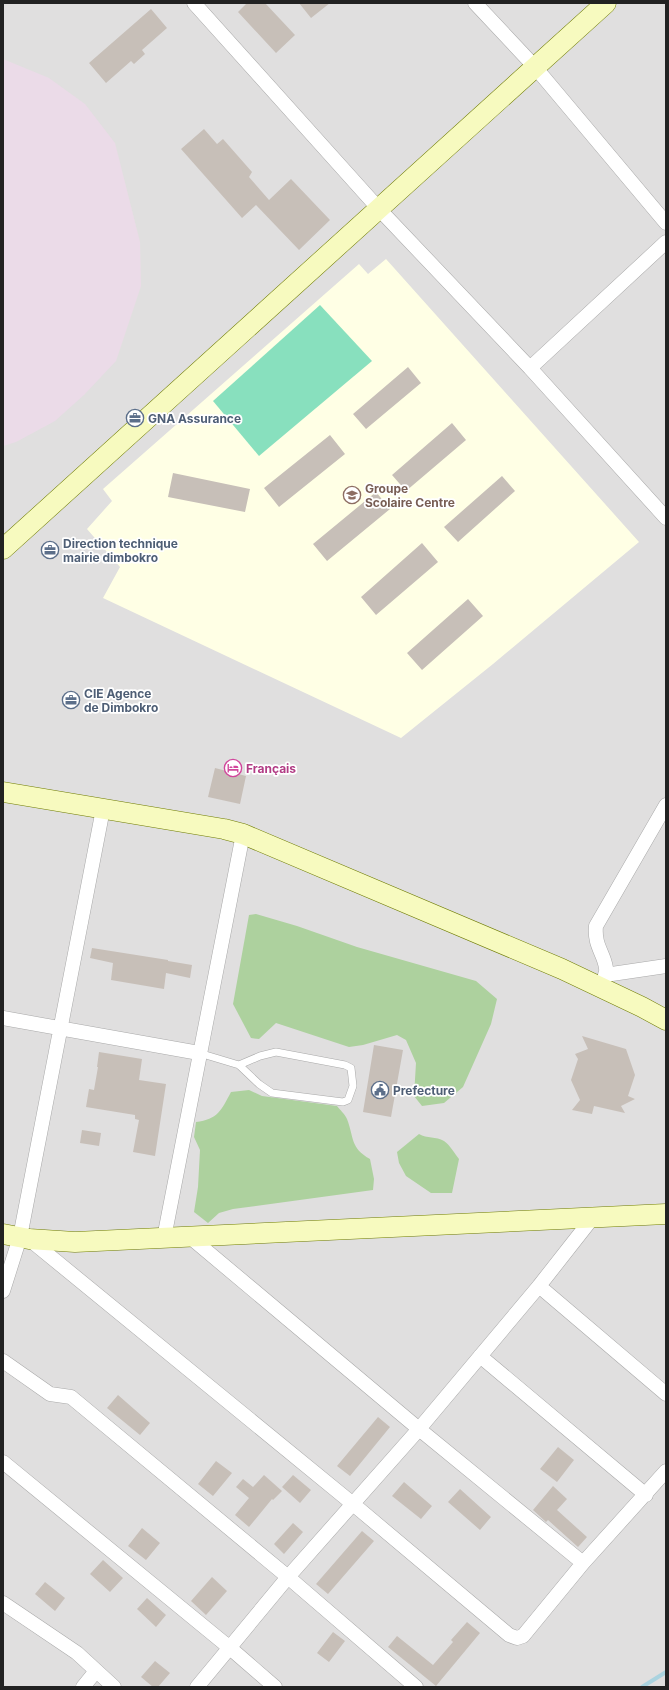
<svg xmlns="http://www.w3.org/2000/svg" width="669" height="1690" viewBox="0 0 669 1690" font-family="Inter,sans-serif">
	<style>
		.residential { fill: #e0dfdf }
		.industrial { fill: #ebdbe8 }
		.education { fill: #ffffe5 }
		.forest { fill: #add19e }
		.pitch { fill: #88e0be }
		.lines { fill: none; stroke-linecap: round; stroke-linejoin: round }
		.stream { stroke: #aad3df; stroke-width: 4 }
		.building { fill: #c7bfb8 }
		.lane-casing { stroke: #a9a9a9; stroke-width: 8 }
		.street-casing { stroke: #a9a9a9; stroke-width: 15 }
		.secondary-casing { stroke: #707d05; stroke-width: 21 }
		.lane { stroke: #fff; stroke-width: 7 }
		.street { stroke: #fff; stroke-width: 14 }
		.secondary { stroke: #f7fabf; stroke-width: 20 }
		.labels { text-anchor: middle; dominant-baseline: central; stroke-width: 3.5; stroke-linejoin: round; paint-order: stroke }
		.service-label { font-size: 12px; font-weight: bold; fill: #4e5e75; stroke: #fff; text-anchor: start }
		.education-label { font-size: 12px; font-weight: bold; fill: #785e54; stroke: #fff; text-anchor: start }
		.hotel-label { font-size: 12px; font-weight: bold; fill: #b23c85; stroke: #fff; text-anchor: start }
	</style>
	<rect width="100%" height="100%" fill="#f2efe9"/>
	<path class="residential" d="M 3,3 L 666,3 L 666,1687 L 3,1687 Z"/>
	<path class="industrial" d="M 3,59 L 49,78 L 85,104 L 115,143 L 140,242 L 141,286 L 116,361 L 84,395 L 55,421 L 16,442 L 3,446 Z"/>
	<path class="education" d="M 386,259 L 639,542 L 493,664 L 401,738 L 103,598 L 120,567 L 87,529 L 112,501 L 103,489 L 359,264 L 368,274 Z"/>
	<path class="forest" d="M 256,914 L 297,926 L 357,947 L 476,981 L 497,999 L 491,1024 L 463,1087 L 444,1103 L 422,1106 L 414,1096 L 416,1063 L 406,1040 L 397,1035 L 363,1045 L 349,1047 L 276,1023 L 259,1039 L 251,1038 L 233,1004 L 249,915 Z
		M 249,1090 L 262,1096 L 337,1106 C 340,1110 345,1114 347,1119 C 354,1137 350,1148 370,1159 L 374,1179 L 373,1190 L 233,1209 L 219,1213 L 208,1223 L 194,1212 L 198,1187 L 200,1150 L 194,1137 L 196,1122 C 218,1119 221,1111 231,1092 Z
		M 419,1134 C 427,1139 436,1136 444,1141 C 450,1145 455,1154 459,1159 L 452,1193 L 431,1193 L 406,1176 L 399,1163 L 397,1152 Z"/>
	<path class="pitch" d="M 320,305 L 372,361 L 259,456 L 213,401 Z"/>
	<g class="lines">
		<path class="stream" d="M 642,1687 L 666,1672"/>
	</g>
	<path class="building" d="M 247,3 L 265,3 L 295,35 L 276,53 L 238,12 Z
		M 299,3 L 330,3 L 311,18 Z
		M 151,9 L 167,28 L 142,50 L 145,54 L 134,64 L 131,61 L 106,83 L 89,63 Z
		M 204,129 L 217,144 L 223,139 L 252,172 L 249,177 L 269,200 L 291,179 L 330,220 L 299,250 L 256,205 L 242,218 L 181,149 Z
		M 408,367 L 421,383 L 366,429 L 353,414 Z
		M 452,423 L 466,440 L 406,491 L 392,475 Z
		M 330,435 L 345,454 L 279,507 L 264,488 Z
		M 173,473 L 250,489 L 245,512 L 168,497 Z
		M 502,476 L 515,491 L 458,542 L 444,527 Z
		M 376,492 L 390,509 L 327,561 L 313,544 Z
		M 422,543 L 438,562 L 376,615 L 361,597 Z
		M 468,599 L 483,616 L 422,670 L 407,653 Z
		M 215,768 L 246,776 L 240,804 L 208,797 Z
		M 92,948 L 168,960 L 168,961 L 192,965 L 190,978 L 166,973 L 164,989 L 111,980 L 113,963 L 90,958 Z
		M 582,1036 L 626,1049 L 635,1075 L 628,1096 L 635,1099 L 621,1106 L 625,1113 L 594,1106 L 592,1114 L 572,1110 L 580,1100 L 571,1080 L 578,1059 L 575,1054 L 588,1049 Z
		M 374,1045 L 403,1050 L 391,1117 L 363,1112 Z
		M 99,1052 L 142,1059 L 139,1080 L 166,1084 L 155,1156 L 133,1152 L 139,1120 L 135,1119 L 135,1115 L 86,1107 L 89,1089 L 94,1090 L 98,1067 L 97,1067 Z
		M 82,1130 L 101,1133 L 99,1146 L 80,1143 Z
		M 118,1395 L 150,1423 L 140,1435 L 107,1408 Z
		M 378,1417 L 390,1427 L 350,1476 L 337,1466 Z
		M 558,1447 L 574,1460 L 557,1482 L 540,1469 Z
		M 216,1461 L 232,1473 L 213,1496 L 198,1484 Z
		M 264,1475 L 282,1491 L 273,1500 L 272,1499 L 249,1527 L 235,1515 L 249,1498 L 236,1487 L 243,1479 L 253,1487 Z
		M 293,1475 L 311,1490 L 300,1503 L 282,1487 Z
		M 404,1482 L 432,1506 L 421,1519 L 392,1496 Z
		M 553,1486 L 567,1499 L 557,1510 L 587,1537 L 578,1547 L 548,1520 L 546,1522 L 533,1510 Z
		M 460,1489 L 491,1517 L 480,1530 L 448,1502 Z
		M 293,1523 L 303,1532 L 284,1554 L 274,1544 Z
		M 142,1528 L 160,1543 L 146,1560 L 128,1546 Z
		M 362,1531 L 374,1541 L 328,1594 L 316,1584 Z
		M 103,1560 L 123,1578 L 110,1592 L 90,1574 Z
		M 212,1577 L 227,1591 L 206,1615 L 191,1601 Z
		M 45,1582 L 65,1598 L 55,1611 L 35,1594 Z
		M 147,1598 L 166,1615 L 156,1627 L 137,1609 Z
		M 467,1622 L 480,1633 L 436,1686 L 388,1647 L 397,1636 L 433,1665 L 453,1642 L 451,1640 Z
		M 333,1632 L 345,1641 L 329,1662 L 317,1653 Z
		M 155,1661 L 170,1673 L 158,1687 L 153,1687 L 141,1677 Z"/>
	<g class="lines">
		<defs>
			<path id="lane" d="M 199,1053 L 239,1065 L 259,1084 L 272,1093 L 343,1102 L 348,1100 L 353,1086 L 351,1068 L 345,1065 L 276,1052 L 260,1056 L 239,1065"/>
			<path id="street" d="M 194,3 L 379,209 L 530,368 L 666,518
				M 475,3 L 535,67 L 666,223
				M 530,368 L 666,242
				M 605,975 L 666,966
				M 601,987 C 603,981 607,975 606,968 C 604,953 594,946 596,926 L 666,805
				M 3,1018 L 199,1053
				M 190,1237 L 419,1429 L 583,1563
				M 164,1238 L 243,834
				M 29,1239 L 353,1504 L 509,1635 L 517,1638 L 523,1636 L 583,1563 L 666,1471
				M 539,1286 L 666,1394
				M 3,1291 L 20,1237 L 103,809
				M 480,1356 L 646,1495
				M 3,1361 L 50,1394 L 71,1397 L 288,1577 L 416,1687
				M 3,1462 L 230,1648 L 275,1687
				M 3,1603 L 77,1653 L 114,1687
				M 83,1687 L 96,1671
				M 197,1687 L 288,1577 L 419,1429 L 539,1286 L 594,1216"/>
			<path id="secondary" d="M 3,549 L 606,3
				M 3,792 L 224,829 L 243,834 L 562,969 L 642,1007 L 666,1020
				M 3,1234 L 29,1239 L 75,1242 L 666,1214"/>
		</defs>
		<use href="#lane" class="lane-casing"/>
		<use href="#street" class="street-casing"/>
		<use href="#secondary" class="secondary-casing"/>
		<use href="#lane" class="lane"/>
		<use href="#street" class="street"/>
		<use href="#secondary" class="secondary"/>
	</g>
	<defs>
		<symbol id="office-ring" viewBox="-11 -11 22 22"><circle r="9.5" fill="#fff" stroke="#5c6f8a" stroke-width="1.5"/><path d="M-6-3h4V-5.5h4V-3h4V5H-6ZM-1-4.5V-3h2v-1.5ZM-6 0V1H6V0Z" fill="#5c6f8a"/></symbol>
		<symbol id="school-ring" viewBox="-11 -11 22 22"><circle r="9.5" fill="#fff" stroke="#8d6e63" stroke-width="1.5"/><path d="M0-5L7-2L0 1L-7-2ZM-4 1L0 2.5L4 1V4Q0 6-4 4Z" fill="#8d6e63"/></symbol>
		<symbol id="hotel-ring" viewBox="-11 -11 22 22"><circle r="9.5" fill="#fff" stroke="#d1479c" stroke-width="1.5"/><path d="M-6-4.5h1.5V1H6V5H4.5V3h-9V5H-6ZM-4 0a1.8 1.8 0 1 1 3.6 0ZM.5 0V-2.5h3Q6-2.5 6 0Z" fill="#d1479c"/></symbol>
		<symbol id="civic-ring" viewBox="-11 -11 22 22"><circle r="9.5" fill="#fff" stroke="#5c6f8a" stroke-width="1.5"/><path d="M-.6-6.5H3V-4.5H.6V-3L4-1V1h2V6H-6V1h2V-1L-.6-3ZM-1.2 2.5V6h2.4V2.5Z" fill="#5c6f8a"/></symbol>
	</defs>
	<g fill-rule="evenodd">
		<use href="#office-ring" x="125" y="408" width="20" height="20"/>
		<use href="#school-ring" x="342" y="485" width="20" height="20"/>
		<use href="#office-ring" x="40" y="540" width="20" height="20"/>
		<use href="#office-ring" x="61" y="690" width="20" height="20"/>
		<use href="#hotel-ring" x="223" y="758" width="20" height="20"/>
		<use href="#civic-ring" x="370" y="1080" width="20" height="20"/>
	</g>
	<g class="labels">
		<g class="service-label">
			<text x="148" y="418">GNA Assurance</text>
			<text x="63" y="543">Direction technique<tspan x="63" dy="14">mairie dimbokro</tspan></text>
			<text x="84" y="693">CIE Agence<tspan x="84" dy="14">de Dimbokro</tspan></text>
			<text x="393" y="1090">Prefecture</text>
		</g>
		<g class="education-label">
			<text x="365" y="488">Groupe<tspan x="365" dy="14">Scolaire Centre</tspan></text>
		</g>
		<g class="hotel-label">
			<text x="246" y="768">Français</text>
		</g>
	</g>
	<rect width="669" height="1690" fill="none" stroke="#222222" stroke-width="8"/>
</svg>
